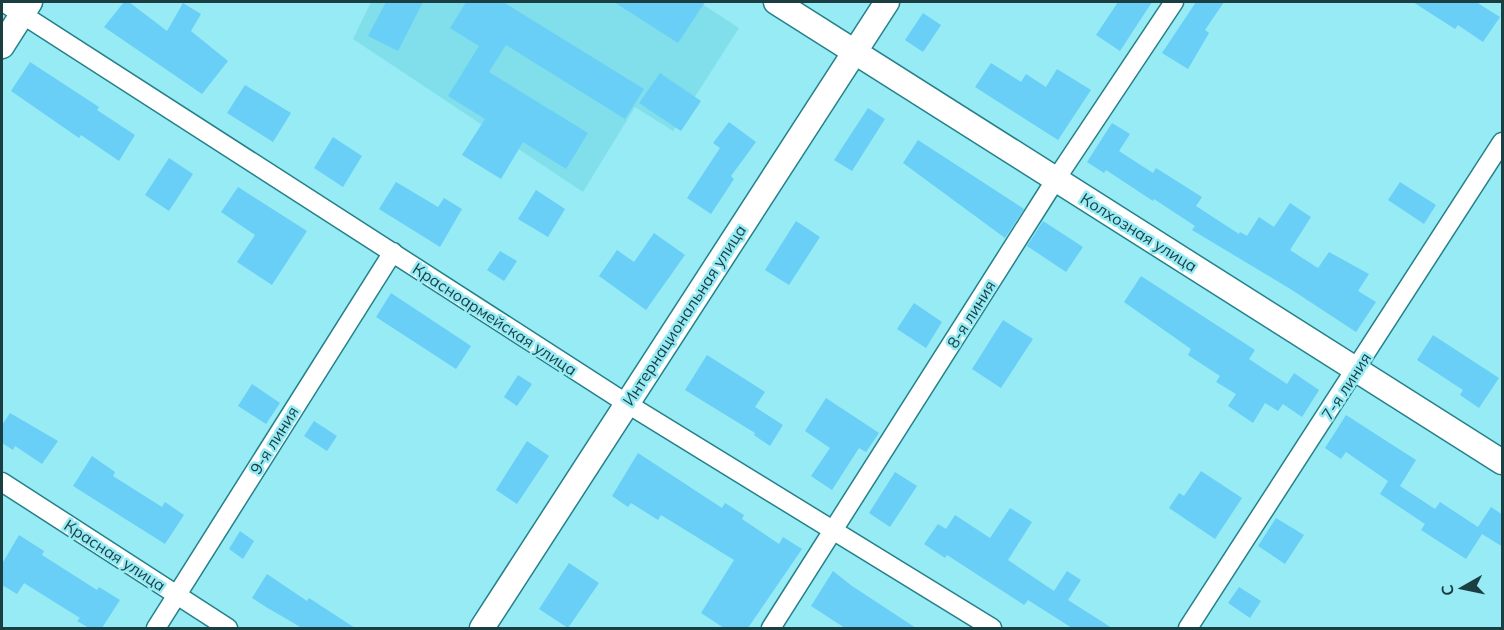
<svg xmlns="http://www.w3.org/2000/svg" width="1504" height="630" viewBox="0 0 1504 630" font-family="Mulish,sans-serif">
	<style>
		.built { fill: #80dfea }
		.building { fill: #69cff6 }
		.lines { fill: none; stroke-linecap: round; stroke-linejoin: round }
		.minor-casing { stroke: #25808a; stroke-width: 21 }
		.tertiary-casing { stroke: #25808a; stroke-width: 27 }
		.minor { stroke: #fff; stroke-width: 18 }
		.tertiary { stroke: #fff; stroke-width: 24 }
		.labels { text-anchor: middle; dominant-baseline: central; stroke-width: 5; stroke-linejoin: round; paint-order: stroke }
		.street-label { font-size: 16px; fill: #1a3e42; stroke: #96ebf5 }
	</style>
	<rect width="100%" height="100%" fill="#96ebf5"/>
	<path class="built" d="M 371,2 L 699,2 L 739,28 L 673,131 L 635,107 L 583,192 L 353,39 Z"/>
	<path class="building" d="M 124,2 L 129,2 L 167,31 L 183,3 L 201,14 L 191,31 L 228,61 L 202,94 L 104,27 Z
		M 386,2 L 423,2 L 398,51 L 368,36 Z
		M 466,2 L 503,2 L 644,89 L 625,119 L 506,45 L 489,72 L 588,133 L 566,169 L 523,142 L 501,179 L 462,155 L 485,119 L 448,96 L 479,46 L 450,28 Z
		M 614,2 L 705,2 L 678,43 Z
		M 1118,2 L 1152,2 L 1120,51 L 1096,35 Z
		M 1196,2 L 1224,2 L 1205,30 L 1209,33 L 1188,69 L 1162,53 Z
		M 1413,2 L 1476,2 L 1500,17 L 1483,42 L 1458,25 L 1455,29 Z
		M 923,13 L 941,25 L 923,52 L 905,40 Z
		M 30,62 L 99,107 L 97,110 L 135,135 L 119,161 L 81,135 L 79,138 L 11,91 Z
		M 991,63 L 1021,82 L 1026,74 L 1046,87 L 1057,69 L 1091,90 L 1058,140 L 975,87 Z
		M 660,73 L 701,101 L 681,131 L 639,103 Z
		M 245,85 L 291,113 L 273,142 L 227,113 Z
		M 868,108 L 885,119 L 852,171 L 834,160 Z
		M 729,122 L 756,142 L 731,176 L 734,179 L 711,214 L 687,198 L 720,148 L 713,143 Z
		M 1112,123 L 1130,134 L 1119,151 L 1153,173 L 1156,168 L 1202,197 L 1196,206 L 1239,234 L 1240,232 L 1247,236 L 1259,217 L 1274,227 L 1290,203 L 1311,217 L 1290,250 L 1318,268 L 1329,252 L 1369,274 L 1358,291 L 1376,302 L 1356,332 L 1292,290 L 1192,230 L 1195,226 L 1154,199 L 1153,201 L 1106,170 L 1104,173 L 1087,162 Z
		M 333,137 L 362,156 L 343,187 L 314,168 Z
		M 918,140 L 1024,209 L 1005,238 L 903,163 Z
		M 169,158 L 193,174 L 169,211 L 145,195 Z
		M 396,182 L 438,207 L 444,198 L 462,209 L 440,247 L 379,209 Z
		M 1400,182 L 1436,205 L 1424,224 L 1388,200 Z
		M 238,187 L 307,231 L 272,285 L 237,262 L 255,235 L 221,212 Z
		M 536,190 L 565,209 L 548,237 L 518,219 Z
		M 796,221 L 820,237 L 789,285 L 765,270 Z
		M 1043,221 L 1083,247 L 1066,272 L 1027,246 Z
		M 654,233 L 685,255 L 646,310 L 599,276 L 617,250 L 634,262 Z
		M 500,251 L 517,261 L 504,281 L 487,270 Z
		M 1141,276 L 1255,350 L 1249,359 L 1287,384 L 1294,373 L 1319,390 L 1302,417 L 1283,404 L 1278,411 L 1265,403 L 1253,423 L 1228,406 L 1236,394 L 1216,382 L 1220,376 L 1188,355 L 1191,349 L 1124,302 Z
		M 391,293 L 471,346 L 456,369 L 376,317 Z
		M 914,303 L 942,322 L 926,348 L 897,329 Z
		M 1003,320 L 1033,339 L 1001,388 L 972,369 Z
		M 1433,335 L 1499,378 L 1479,408 L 1460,395 L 1463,390 L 1417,360 Z
		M 707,355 L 765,392 L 755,407 L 783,425 L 770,446 L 754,435 L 755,433 L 685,390 Z
		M 518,375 L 532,384 L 517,406 L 504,397 Z
		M 252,384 L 280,403 L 266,424 L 238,406 Z
		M 826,398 L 879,433 L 866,452 L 859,448 L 832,490 L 811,476 L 830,448 L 805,431 Z
		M 10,413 L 58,441 L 42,464 L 15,446 L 13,450 L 2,443 L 2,425 Z
		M 1346,415 L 1416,460 L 1400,486 L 1435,509 L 1440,502 L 1478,527 L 1491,507 L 1503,515 L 1503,547 L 1482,534 L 1466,559 L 1421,530 L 1425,524 L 1380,494 L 1388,481 L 1346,452 L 1341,459 L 1325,448 Z
		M 314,421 L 337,436 L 327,451 L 304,436 Z
		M 527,441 L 549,456 L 517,504 L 496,490 Z
		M 638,453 L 722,508 L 725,503 L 744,515 L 742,519 L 779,544 L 783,537 L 802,549 L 748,628 L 724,628 L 701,613 L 734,560 L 661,515 L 658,520 L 631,503 L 628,507 L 612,496 Z
		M 92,456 L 115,472 L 113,476 L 162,507 L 165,502 L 184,515 L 165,544 L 73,486 Z
		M 1201,471 L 1242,498 L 1215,539 L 1169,508 L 1179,493 L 1184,496 Z
		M 895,472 L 917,486 L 890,527 L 869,513 Z
		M 1010,508 L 1032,522 L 1008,560 L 1054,591 L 1067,571 L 1081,580 L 1068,600 L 1112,628 L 1072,628 L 1028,600 L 1024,605 L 947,555 L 945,558 L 924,544 L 938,524 L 946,529 L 955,515 L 990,538 Z
		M 1276,518 L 1304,535 L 1285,564 L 1258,546 Z
		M 240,531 L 254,541 L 243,559 L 229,549 Z
		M 19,535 L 44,551 L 42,555 L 97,590 L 99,587 L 120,600 L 102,628 L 89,628 L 77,621 L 80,618 L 24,583 L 17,594 L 2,585 L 2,564 Z
		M 569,563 L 599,583 L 568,628 L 539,609 Z
		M 833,571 L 852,586 L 916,628 L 845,628 L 811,606 Z
		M 267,574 L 307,601 L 309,598 L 355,628 L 302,628 L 266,607 L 252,598 Z
		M 1239,587 L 1261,601 L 1250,618 L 1228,603 Z"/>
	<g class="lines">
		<defs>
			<path id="minor" d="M 3,2 L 626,403 L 992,628
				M 2,482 L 228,628
				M 156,628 L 393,252
				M 771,628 L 1056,179 L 1174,2
				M 1188,628 L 1502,142"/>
			<path id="tertiary" d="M 776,2 L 1502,462
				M 2,46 L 30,2
				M 482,628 L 887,2"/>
		</defs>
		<use href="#minor" class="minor-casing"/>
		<use href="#tertiary" class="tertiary-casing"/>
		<use href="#minor" class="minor"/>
		<use href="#tertiary" class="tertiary"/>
	</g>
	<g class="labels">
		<g class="street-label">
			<text transform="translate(1139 232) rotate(32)">Колхозная улица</text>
			<text transform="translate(971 314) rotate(-58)">8-я линия</text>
			<text transform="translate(684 315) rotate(-57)">Интернациональная улица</text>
			<text transform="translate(495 319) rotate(33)">Красноармейская улица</text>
			<text transform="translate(1346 386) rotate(-57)">7-я линия</text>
			<text transform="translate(274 440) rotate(-58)">9-я линия</text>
			<text transform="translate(115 555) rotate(33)">Красная улица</text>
		</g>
	</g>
	<rect width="1504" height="630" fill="none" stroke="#1a3e42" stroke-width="6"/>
	<g transform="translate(1462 588) rotate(261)" stroke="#96ebf5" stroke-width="4.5" paint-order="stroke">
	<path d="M0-4.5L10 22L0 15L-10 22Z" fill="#1a3e42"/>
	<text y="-9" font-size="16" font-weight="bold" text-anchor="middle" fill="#1a3e42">С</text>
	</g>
</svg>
